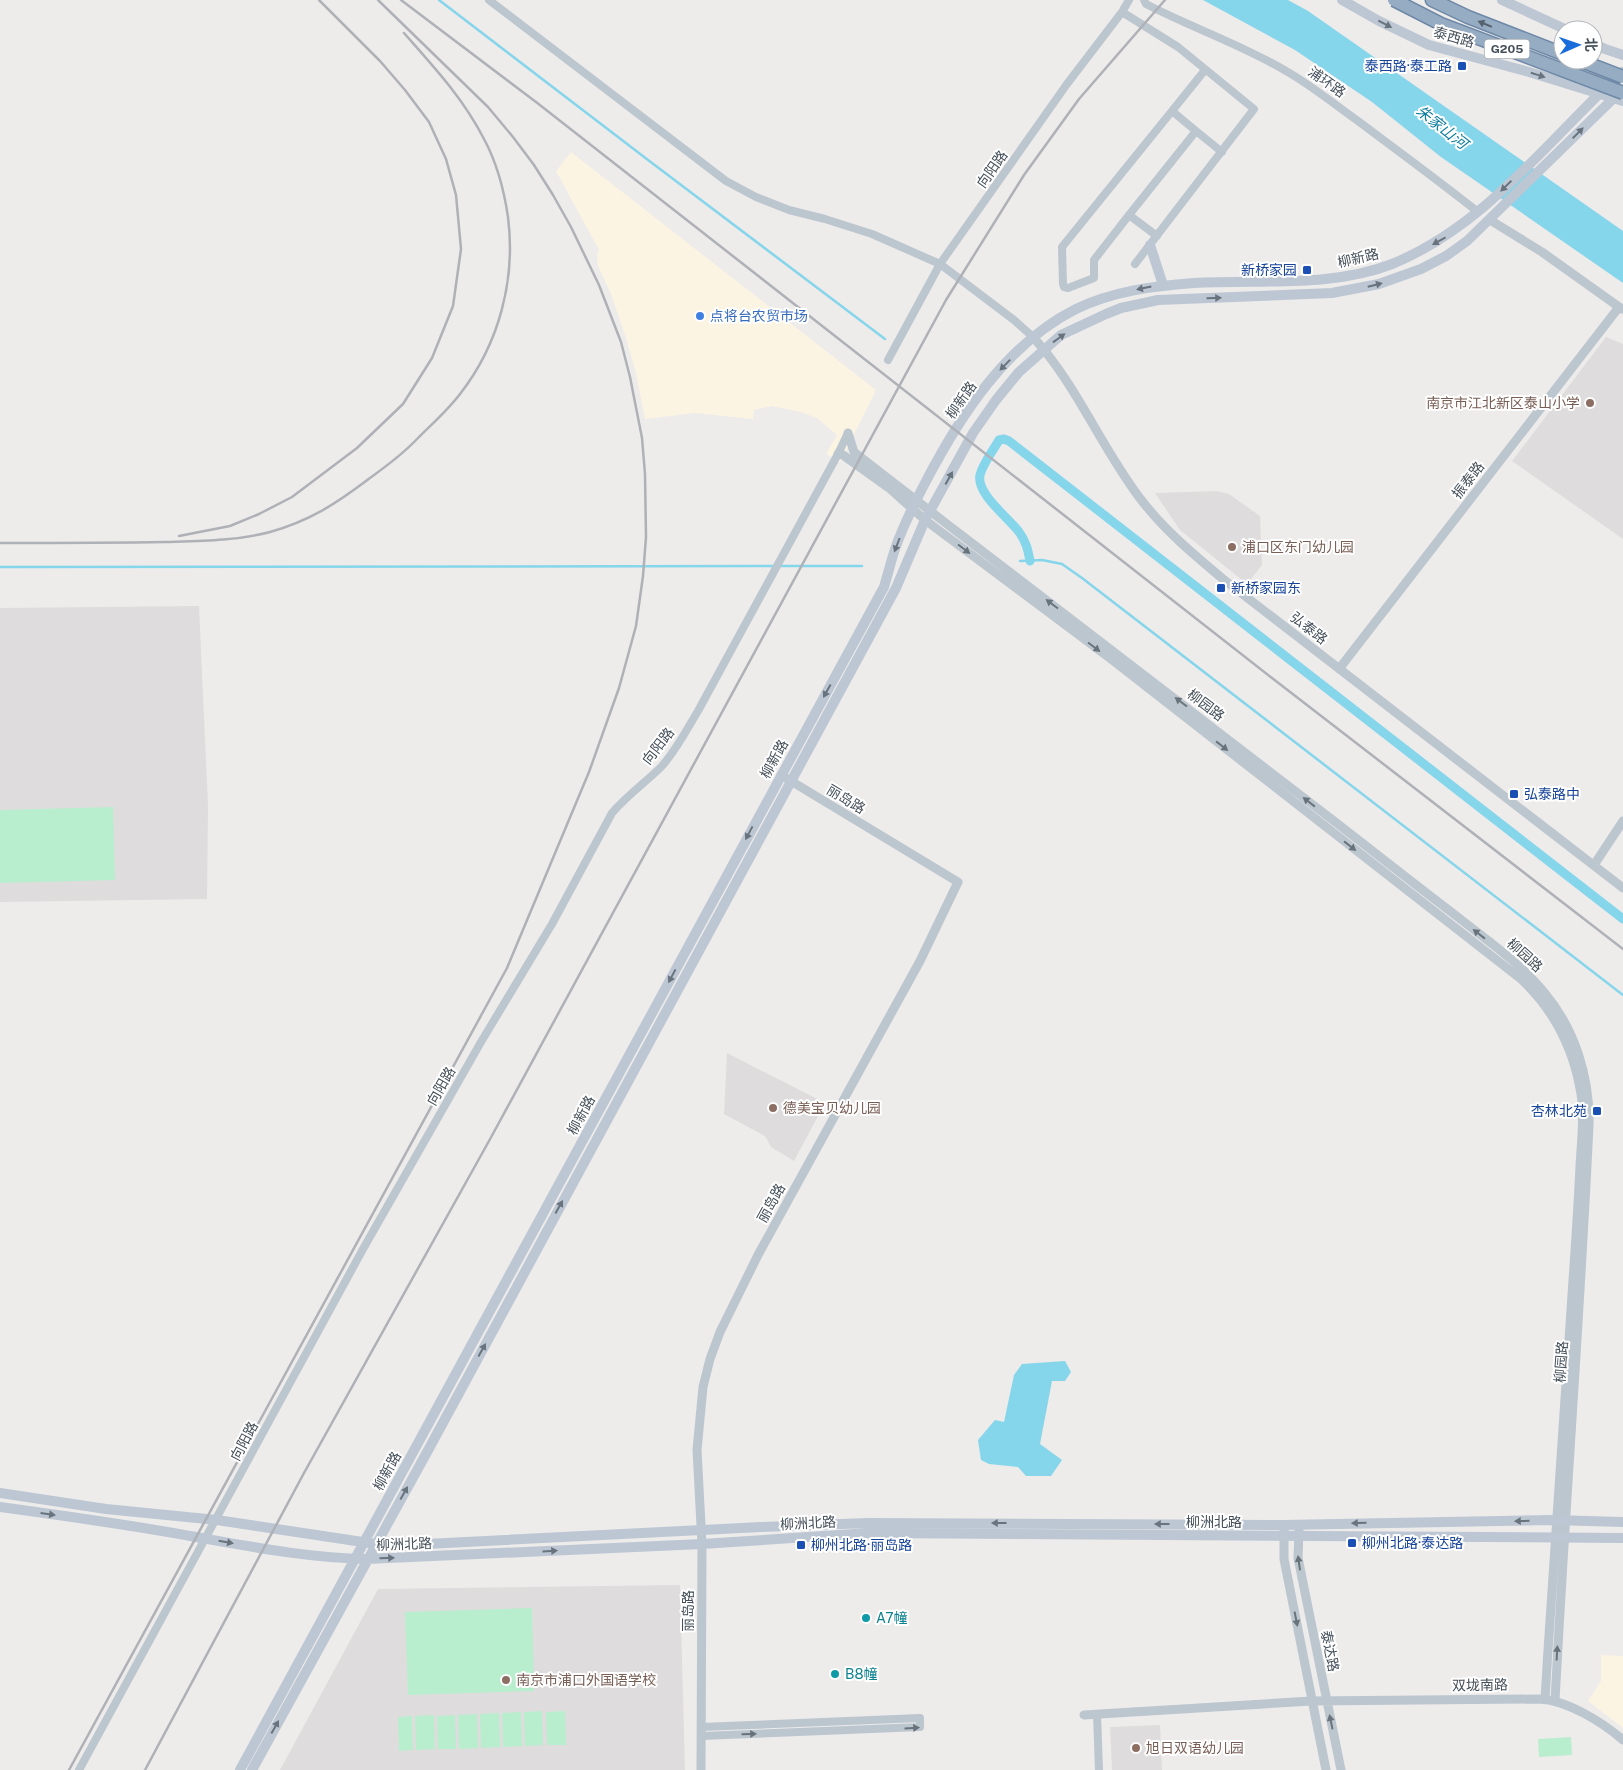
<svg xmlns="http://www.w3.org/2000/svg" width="1623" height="1770" viewBox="0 0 1623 1770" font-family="'Public Sans','Noto Sans SC',sans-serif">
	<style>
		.commercial { fill: #fbf4e3 }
		.education { fill: #dfdcdd }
		.green { fill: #b8eecd }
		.water { fill: #85d5eb }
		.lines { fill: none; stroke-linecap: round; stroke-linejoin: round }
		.stream { stroke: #85d5eb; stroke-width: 2.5 }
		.canal { stroke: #85d5eb; stroke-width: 9 }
		.trunk-casing { stroke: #6e89a7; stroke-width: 15 }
		.minor { stroke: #bcc6ce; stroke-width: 8 }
		.tertiary { stroke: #bcc6ce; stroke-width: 9 }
		.secondary { stroke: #bcc7d3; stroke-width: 10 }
		.trunk { stroke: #96acc3; stroke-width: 12 }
		.rail { stroke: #aeb1b6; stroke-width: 2.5 }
		.trunk-bridge-casing { stroke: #6e89a7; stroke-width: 15; stroke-linecap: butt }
		.trunk-bridge { stroke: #96acc3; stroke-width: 12 }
		.oneway { fill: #68737e }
		.oneway2 { fill: #54626e }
		.oneway3 { fill: #68737c }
		.transit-dot { fill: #1a4fb4; stroke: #fff; stroke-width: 2 }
		.shop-dot { fill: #3f7fe0; stroke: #fff; stroke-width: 2 }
		.education-dot { fill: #8d6e63; stroke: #fff; stroke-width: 2 }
		.culture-dot { fill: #0f9aa8; stroke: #fff; stroke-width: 2 }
		.labels { text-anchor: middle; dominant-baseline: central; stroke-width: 4; stroke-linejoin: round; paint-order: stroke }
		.shield { fill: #fff; stroke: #7c848b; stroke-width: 1 }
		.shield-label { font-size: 12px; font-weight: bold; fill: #444f59 }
		.street-label { font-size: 14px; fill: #444f59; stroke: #fff }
		.transit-label { font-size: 14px; fill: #164399; stroke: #fff; text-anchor: start }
		.shop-label { font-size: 14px; fill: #366cbe; stroke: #fff; text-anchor: start }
		.education-label { font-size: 14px; fill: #785e54; stroke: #fff; text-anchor: start }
		.culture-label { font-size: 14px; fill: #0d838f; stroke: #fff; text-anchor: start }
		.water-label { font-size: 15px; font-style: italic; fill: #0c7d9d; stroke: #fff }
	</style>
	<rect width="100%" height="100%" fill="#eeebeb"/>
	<path class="commercial" d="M 571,152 L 876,390 L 840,462 L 826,454 L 837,435 L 817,418 L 800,412 L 772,406 L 754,410 L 753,419 L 695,413 L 645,419 L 636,373 L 626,338 L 611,294 L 598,266 L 597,255 L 599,250 L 556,171 Z
		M 1601,1655 L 1623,1656 L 1623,1728 L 1588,1701 L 1601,1681 Z"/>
	<path class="education" d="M 1606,337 L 1623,344 L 1623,539 L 1512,461 Z
		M 1217,491 L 1229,494 L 1260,516 L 1262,565 L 1247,584 L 1180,530 L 1155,493 Z
		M 199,606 L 208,806 L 207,899 L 0,902 L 0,608 Z
		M 727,1053 L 825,1103 L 794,1161 L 771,1147 L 765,1136 L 724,1114 Z
		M 680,1585 L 685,1770 L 280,1770 L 378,1589 Z
		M 1160,1725 L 1162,1770 L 1112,1770 L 1110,1727 Z"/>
	<path class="green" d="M 113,807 L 115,880 L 0,883 L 0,810 Z
		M 532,1608 L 534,1691 L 408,1695 L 405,1612 Z
		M 542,1711 L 543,1745 L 525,1746 L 524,1712 Z
		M 565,1711 L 566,1745 L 547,1745 L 546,1712 Z
		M 521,1712 L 522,1746 L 503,1747 L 502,1713 Z
		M 499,1713 L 500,1747 L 481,1748 L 480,1714 Z
		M 477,1714 L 478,1748 L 459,1749 L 458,1715 Z
		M 434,1715 L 435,1749 L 416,1750 L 415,1716 Z
		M 455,1715 L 456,1749 L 438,1749 L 437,1716 Z
		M 412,1716 L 413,1750 L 399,1751 L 398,1717 Z
		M 1571,1737 L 1572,1755 L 1539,1757 L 1538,1739 Z"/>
	<path class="water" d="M 1203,0 L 1288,0 L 1308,11 L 1623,231 L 1623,283 L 1441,157 L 1372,102 L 1295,50 Z
		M 1065,1361 L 1071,1372 L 1065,1381 L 1052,1381 L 1040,1444 L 1062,1460 L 1051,1476 L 1026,1476 L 1018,1467 L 989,1464 L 981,1460 L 978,1440 L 995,1420 L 1004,1422 L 1014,1375 L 1022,1364 Z"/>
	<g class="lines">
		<path class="stream" d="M 439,0 L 652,163 L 885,339
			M 1020,561 L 1042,560 L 1062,564 L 1082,578 L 1623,995
			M 0,567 L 862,566"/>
		<path class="canal" d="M 1030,561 C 1028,550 1026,541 1019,532 C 1009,518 976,494 980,475 C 983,463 993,451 999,440 L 1004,439 L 1009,441 L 1623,919"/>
		<defs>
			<path id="trunk" d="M 1432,0 L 1468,17 L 1563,54"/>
		</defs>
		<use href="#trunk" class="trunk-casing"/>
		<path class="minor" d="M 489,0 L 726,181 L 756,197 L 789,210 L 825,219 L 872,234 L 940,264 L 1014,320 L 1033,337
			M 1144,0 L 1146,4 C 1192,28 1241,44 1286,71 C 1311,85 1334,104 1358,121 C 1398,151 1439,181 1478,212
			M 1122,12 L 1178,47 L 1254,109 L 1135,264
			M 1196,131 L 1222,152
			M 1129,215 L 1094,260 L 1094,278 L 1068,288 L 1064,287 L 1063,284 L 1062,247 L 1172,111
			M 1157,236 L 1129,215 L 1196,131 L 1172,111 L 1205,70
			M 888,360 L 940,264 L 1067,84 L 1122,12 L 1129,0
			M 1097,1714 L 1099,1770
			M 701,1736 L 920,1727 L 920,1718 L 701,1727
			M 79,1770 L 363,1249 L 481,1042 L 552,924 L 612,813 C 627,795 645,783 661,767 C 676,751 687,729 698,711 L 838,454 L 848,433"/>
		<path class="tertiary" d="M 1490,220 L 1542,252 L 1622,309
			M 1033,337 C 1076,384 1100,445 1139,497 C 1163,529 1193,554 1223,579 L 1623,888
			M 848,433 L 854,452 C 1013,576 1174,697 1334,821 C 1375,853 1417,886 1459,918 C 1488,941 1520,963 1544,992 C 1575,1029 1590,1077 1589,1125 C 1580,1317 1565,1509 1555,1701
			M 838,454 L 843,455 L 889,488 L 925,520 L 1111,659 L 1521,979 C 1554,1010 1574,1050 1581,1094 C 1585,1118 1581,1143 1580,1166 C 1578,1209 1575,1252 1572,1295 C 1563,1429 1553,1564 1545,1699
			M 1339,669 L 1619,307
			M 1594,865 L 1623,821
			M 1284,1530 L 1284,1559 L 1326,1770
			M 1299,1530 L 1298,1558 L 1341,1770
			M 1084,1715 L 1311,1701 L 1539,1699 C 1567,1700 1602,1722 1623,1740
			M 701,1770 L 702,1544 L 697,1450 L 703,1387 L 710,1359 L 720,1332 L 758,1255 L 920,961 L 958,882 L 781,775"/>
		<path class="secondary" d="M 1342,0 L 1379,21 L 1429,45 L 1529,72 L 1623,101
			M 1502,0 L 1567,30
			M 1593,43 L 1605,49 L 1623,55
			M 1150,245 L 1163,285
			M 0,1493 L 106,1509 L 217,1520 L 376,1544 L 407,1545 L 761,1527 L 868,1523 L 1284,1525 L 1552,1520 L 1623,1522
			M 0,1507 C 66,1516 131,1525 196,1537 C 253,1547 309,1558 367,1559 L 702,1544 L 869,1533 L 1623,1538
			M 240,1770 L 884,587 C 888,574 891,561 895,549 C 903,526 914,504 925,483 C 960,416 1006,344 1076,309 C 1113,291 1154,286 1194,283 C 1259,279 1331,288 1392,264 C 1486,226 1549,139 1622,72
			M 252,1770 L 426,1454 L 896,588 L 925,520 L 973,433 L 996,400 L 1019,372 L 1061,335 L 1106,314 L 1121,308 L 1158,300 L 1332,293 L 1379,284 L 1421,269 L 1446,256 L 1467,241 L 1623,89"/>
		<use href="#trunk" class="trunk"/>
		<path class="rail" d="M 401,0 L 536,102 L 1272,678 L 1623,949
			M 179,536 L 230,526 L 259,514 L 292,497 L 357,448 L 403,404 L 432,358 L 453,306 L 461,249 L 456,195 L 446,159 L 429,122 L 405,90 L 380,61 L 319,0
			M 0,543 C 55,543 110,543 165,542 C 200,541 236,541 270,532 C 309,521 334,505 366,481 C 385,467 403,454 419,437 C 433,423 448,410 460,394 C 499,344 516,280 508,217 C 504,190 497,163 484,139 C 463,98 434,67 404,33
			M 69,1770 L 507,968 L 589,772 L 619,688 L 636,626 L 643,576 L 646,537 L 645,474 L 642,438 L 630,377 L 621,342 L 599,285 L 571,227 L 553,195 L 534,165 L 513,137 L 488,107 L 378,0
			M 145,1770 L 304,1473 L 489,1141 L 946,300 L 1024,175 L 1079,99 L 1165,0"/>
		<defs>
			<path id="trunk-bridge" d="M 1394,0 L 1441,24 L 1623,93
				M 1579,60 L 1623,77"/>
		</defs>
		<use href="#trunk-bridge" class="trunk-bridge-casing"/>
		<use href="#trunk-bridge" class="trunk-bridge"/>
	</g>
	<defs><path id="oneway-solid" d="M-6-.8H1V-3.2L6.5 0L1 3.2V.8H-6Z" transform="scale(1.25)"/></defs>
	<g class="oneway">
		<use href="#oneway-solid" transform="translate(1385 24) rotate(27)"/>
		<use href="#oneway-solid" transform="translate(1538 75) rotate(17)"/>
		<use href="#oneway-solid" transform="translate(1578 133) rotate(-45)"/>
		<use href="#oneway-solid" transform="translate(1506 186) rotate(136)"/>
		<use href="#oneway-solid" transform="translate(1439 241) rotate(151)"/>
		<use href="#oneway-solid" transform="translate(1375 285) rotate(-14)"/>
		<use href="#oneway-solid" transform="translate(1144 288) rotate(168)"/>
		<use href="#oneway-solid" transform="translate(1214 298) rotate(-2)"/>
		<use href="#oneway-solid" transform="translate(1059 338) rotate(-36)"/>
		<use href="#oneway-solid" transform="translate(1005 365) rotate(134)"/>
		<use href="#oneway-solid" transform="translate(949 478) rotate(-61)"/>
		<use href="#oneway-solid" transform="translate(897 545) rotate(111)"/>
		<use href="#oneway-solid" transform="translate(827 691) rotate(119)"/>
		<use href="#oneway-solid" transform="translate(749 833) rotate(118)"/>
		<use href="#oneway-solid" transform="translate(672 976) rotate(118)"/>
		<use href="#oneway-solid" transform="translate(559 1207) rotate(-61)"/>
		<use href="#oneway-solid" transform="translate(482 1350) rotate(-61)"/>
		<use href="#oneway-solid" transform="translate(404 1493) rotate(-61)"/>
		<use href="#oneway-solid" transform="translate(48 1514) rotate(8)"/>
		<use href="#oneway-solid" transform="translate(1522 1521) rotate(179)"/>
		<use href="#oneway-solid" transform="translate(999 1523) rotate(-180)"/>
		<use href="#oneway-solid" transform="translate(1359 1523) rotate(179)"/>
		<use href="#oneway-solid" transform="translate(1162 1524) rotate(-180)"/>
		<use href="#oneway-solid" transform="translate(226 1542) rotate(10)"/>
		<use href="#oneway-solid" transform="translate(550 1551) rotate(-3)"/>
		<use href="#oneway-solid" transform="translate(387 1558) rotate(-2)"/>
		<use href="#oneway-solid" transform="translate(275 1727) rotate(-61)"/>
	</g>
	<use class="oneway2" href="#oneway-solid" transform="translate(1485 24) rotate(-158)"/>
	<g class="oneway3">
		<use href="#oneway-solid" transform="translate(964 549) rotate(37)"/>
		<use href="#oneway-solid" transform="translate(1052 604) rotate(-143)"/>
		<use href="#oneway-solid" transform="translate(1094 647) rotate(37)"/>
		<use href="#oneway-solid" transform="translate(1181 702) rotate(-143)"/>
		<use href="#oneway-solid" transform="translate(1222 746) rotate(38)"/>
		<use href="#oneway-solid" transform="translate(1309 802) rotate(-142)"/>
		<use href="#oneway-solid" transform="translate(1350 846) rotate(38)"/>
		<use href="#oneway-solid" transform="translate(1479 934) rotate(-142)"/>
		<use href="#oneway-solid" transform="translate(1299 1563) rotate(-98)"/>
		<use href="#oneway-solid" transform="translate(1296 1619) rotate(79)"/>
		<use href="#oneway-solid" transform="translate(1557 1653) rotate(-87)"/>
		<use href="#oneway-solid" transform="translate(1331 1722) rotate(-102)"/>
		<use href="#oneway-solid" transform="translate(912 1728) rotate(-3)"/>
		<use href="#oneway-solid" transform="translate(749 1734) rotate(-2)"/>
	</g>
	<g class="transit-dot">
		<rect x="1457" y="61" width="10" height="10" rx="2.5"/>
		<rect x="1302" y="265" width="10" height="10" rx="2.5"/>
		<rect x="1216" y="583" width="10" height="10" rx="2.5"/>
		<rect x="1509" y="789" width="10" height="10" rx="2.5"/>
		<rect x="1592" y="1106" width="10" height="10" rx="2.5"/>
		<rect x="1347" y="1538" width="10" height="10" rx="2.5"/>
		<rect x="796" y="1540" width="10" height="10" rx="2.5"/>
	</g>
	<circle class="shop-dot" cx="700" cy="316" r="5"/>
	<g class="education-dot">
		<circle cx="1590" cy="403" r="5"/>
		<circle cx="1232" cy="547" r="5"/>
		<circle cx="773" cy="1108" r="5"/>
		<circle cx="506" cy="1680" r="5"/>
		<circle cx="1136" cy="1748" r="5"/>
	</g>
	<g class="culture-dot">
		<circle cx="866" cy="1618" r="5"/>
		<circle cx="835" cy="1674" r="5"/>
	</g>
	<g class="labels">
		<rect class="shield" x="1484.5" y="39.5" width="45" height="19" rx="4"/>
		<g class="shield-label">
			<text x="1507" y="49">G205</text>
		</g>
		<g class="street-label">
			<text transform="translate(1454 37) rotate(16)">泰西路</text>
			<text transform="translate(1327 82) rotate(35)">浦环路</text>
			<text transform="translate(992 169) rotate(-55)">向阳路</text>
			<text transform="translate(1358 258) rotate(-13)">柳新路</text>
			<text transform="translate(961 400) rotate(-55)">柳新路</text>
			<text transform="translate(1468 480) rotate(-52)">振泰路</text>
			<text transform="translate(1309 628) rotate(38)">弘泰路</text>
			<text transform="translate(1206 705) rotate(37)">柳园路</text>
			<text transform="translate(658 746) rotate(-52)">向阳路</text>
			<text transform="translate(774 759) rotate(-61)">柳新路</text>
			<text transform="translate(846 799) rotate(31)">丽岛路</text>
			<text transform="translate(1525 955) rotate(42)">柳园路</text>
			<text transform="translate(441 1086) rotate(-60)">向阳路</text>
			<text transform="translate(581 1115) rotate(-62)">柳新路</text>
			<text transform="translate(771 1203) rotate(-61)">丽岛路</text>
			<text transform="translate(1561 1362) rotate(-86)">柳园路</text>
			<text transform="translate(244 1441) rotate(-62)">向阳路</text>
			<text transform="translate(387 1471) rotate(-61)">柳新路</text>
			<text x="1214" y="1522">柳洲北路</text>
			<text transform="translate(808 1523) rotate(-3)">柳洲北路</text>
			<text transform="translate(404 1544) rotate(-2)">柳洲北路</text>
			<text transform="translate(688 1611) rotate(-90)">丽岛路</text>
			<text transform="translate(1330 1651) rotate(79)">泰达路</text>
			<text transform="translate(1480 1685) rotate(-1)">双垅南路</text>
		</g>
		<g class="transit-label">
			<text x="1452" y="66" text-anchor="end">泰西路·泰工路</text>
			<text x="1297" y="270" text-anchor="end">新桥家园</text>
			<text x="1231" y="588">新桥家园东</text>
			<text x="1524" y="794">弘泰路中</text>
			<text x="1587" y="1111" text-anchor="end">杏林北苑</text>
			<text x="1362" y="1543">柳州北路·泰达路</text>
			<text x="811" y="1545">柳州北路·丽岛路</text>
		</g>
		<g class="shop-label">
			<text x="710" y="316">点将台农贸市场</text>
		</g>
		<g class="education-label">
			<text x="1580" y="403" text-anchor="end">南京市江北新区泰山小学</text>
			<text x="1242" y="547">浦口区东门幼儿园</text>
			<text x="783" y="1108">德美宝贝幼儿园</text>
			<text x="516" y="1680">南京市浦口外国语学校</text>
			<text x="1146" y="1748">旭日双语幼儿园</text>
		</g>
		<g class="culture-label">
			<text x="876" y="1618">A7幢</text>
			<text x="845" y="1674">B8幢</text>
		</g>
		<g class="water-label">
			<text transform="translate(1442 127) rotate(38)">朱家山河</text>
		</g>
	</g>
	<g transform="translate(1578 45) rotate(88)"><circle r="24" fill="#ffffff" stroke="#b4b9bd"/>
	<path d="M0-4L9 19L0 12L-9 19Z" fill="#196ddb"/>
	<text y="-8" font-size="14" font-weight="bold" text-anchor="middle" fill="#444f59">北</text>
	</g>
</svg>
